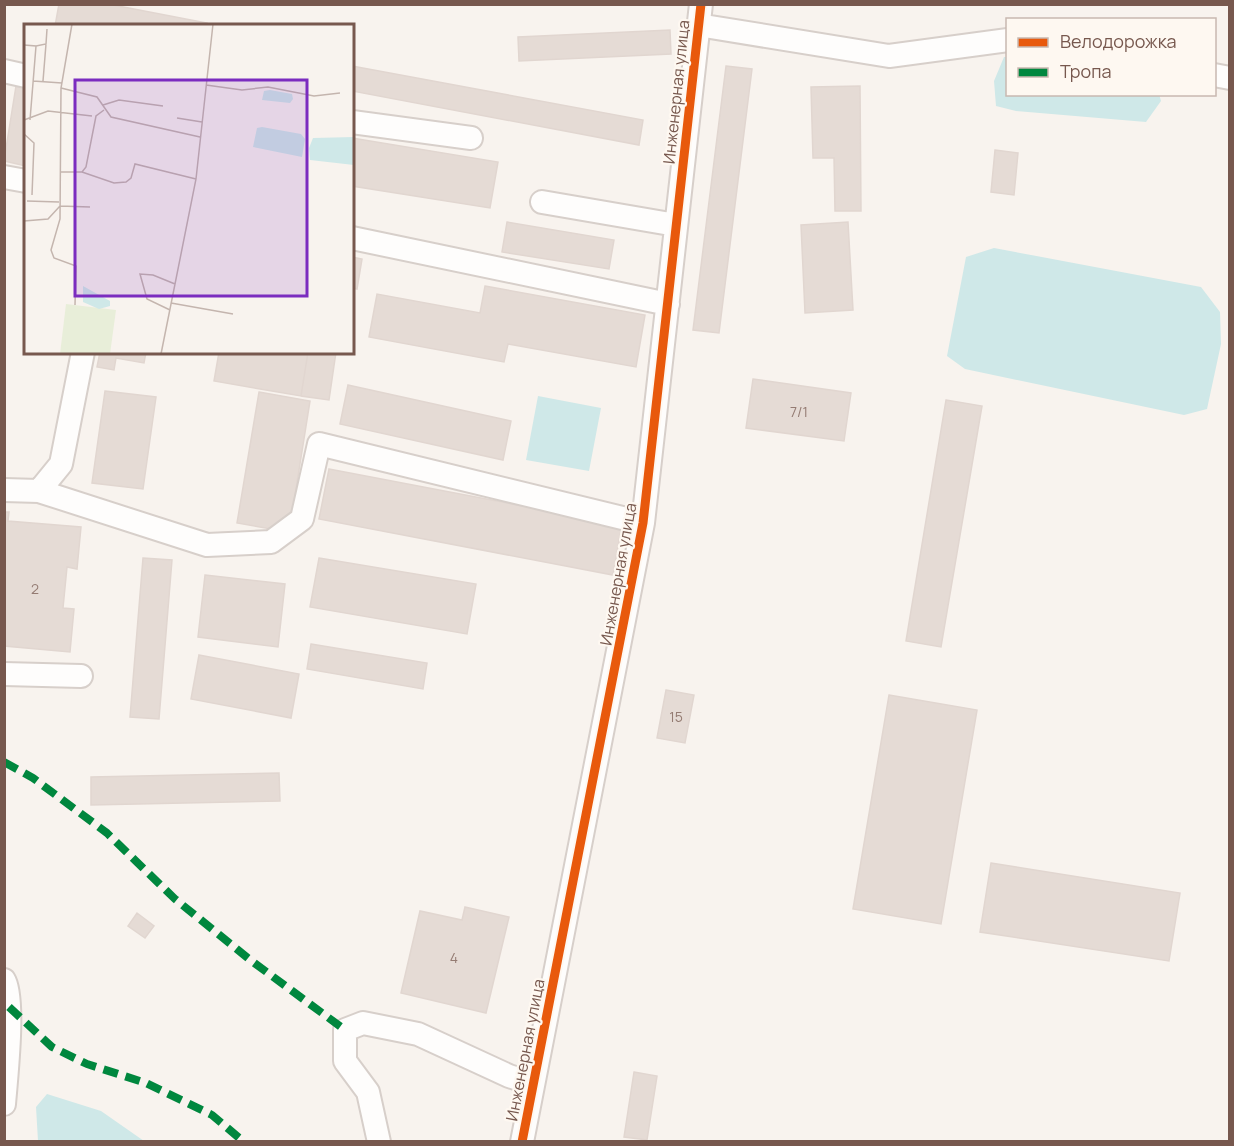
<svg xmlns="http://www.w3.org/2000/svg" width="1234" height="1146" viewBox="0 0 1234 1146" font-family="Manrope,sans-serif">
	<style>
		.water { fill: #cfe8e8 }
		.building { fill: #e5dbd5; stroke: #e1d6d0; stroke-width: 1.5 }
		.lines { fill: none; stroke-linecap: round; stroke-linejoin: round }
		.minor-casing { stroke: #d7cfca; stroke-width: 26 }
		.minor { stroke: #fefdfc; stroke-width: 22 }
		.quiet { stroke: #00873e; stroke-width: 8; stroke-dasharray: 15 8; stroke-linecap: butt }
		.cycleway-casing { stroke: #fef8f1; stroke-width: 13 }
		.cycleway { stroke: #e8590c; stroke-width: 9 }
		.labels { text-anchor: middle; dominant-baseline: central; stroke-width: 4.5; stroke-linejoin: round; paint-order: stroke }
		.number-label { font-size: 14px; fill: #947b72 }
		.street-label { font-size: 16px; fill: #77584e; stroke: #fef8f1 }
		.inset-road { fill: none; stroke: #c4b5ae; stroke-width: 1.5 }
		.view { fill: #7b2cbf; fill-opacity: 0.15; stroke: #7b2cbf; stroke-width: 3 }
		.inset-edge { fill: none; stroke: #77584e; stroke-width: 3 }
	</style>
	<rect width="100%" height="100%" fill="#f8f3ee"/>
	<path class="water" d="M 1004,57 L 1007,57 L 1008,94 L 1159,94 L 1161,101 L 1146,122 L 1016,111 L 996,106 L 994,81 Z
		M 994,248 L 1201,287 L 1220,312 L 1221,344 L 1207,409 L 1184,415 L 965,369 L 947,356 L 966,257 Z
		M 538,396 L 601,408 L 589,471 L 526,460 Z
		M 47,1094 L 101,1111 L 144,1141 L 38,1141 L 36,1107 Z"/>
	<path class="building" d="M 59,4 L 108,4 L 207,23 L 206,26 L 55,26 Z
		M 670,30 L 671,54 L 519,61 L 518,37 Z
		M 352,66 L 643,120 L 639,145 L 352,91 Z
		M 726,66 L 752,69 L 719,333 L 693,330 Z
		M 16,86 L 26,87 L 26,166 L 4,161 Z
		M 860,86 L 861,211 L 835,211 L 834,158 L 813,158 L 811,87 Z
		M 352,138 L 498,162 L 490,208 L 352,186 Z
		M 995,150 L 1018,153 L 1014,195 L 991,192 Z
		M 507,222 L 614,240 L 609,269 L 502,252 Z
		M 848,222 L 853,310 L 805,313 L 801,225 Z
		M 352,257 L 362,259 L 357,289 L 352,288 Z
		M 485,286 L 645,315 L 636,367 L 508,344 L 504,362 L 369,337 L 377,294 L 480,313 Z
		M 100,352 L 146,352 L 144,363 L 116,358 L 114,370 L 97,367 Z
		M 219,352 L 308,352 L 301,396 L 214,381 Z
		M 308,352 L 336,352 L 329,400 L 301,396 Z
		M 753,379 L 851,393 L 844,441 L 746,428 Z
		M 348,385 L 511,421 L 503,460 L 340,424 Z
		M 105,391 L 156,397 L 143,489 L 92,483 Z
		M 259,392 L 310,401 L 292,514 L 271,529 L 237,523 Z
		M 946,400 L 982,406 L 941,647 L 906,641 Z
		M 329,469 L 622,525 L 613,575 L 319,519 Z
		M 4,512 L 9,512 L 8,521 L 81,527 L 77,569 L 67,567 L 63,608 L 74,609 L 70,652 L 4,646 Z
		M 143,558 L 172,560 L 159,719 L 130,717 Z
		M 319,558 L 476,584 L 467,634 L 310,607 Z
		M 205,575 L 285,584 L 278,647 L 198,637 Z
		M 311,644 L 427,663 L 423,689 L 307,669 Z
		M 199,655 L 299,674 L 291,718 L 191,699 Z
		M 666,690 L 694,695 L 685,743 L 657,738 Z
		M 889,695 L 977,710 L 941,924 L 853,909 Z
		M 279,773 L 280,801 L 91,805 L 91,777 Z
		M 991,863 L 1180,893 L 1169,961 L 980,932 Z
		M 465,907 L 509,917 L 486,1013 L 401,993 L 420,911 L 462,920 Z
		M 137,913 L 154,926 L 145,938 L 128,926 Z
		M 634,1072 L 657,1076 L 647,1140 L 624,1137 Z"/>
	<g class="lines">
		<defs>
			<path id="minor" d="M 698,25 L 889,56 L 1008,40
				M 4,71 L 26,76
				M 1214,75 L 1230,78
				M 352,122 L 471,138
				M 4,177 L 26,181
				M 542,202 L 676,225
				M 352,238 L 668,304
				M 4,490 L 39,491 L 61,464 L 83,352
				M 39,491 L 207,545 L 271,542 L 302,519 L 319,444 L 643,523
				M 4,674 L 81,676
				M 4,980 C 15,997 6,1080 4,1104
				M 379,1142 L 368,1092 L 345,1061 L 345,1030 L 363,1023 L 418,1034 L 509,1076 L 533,1084
				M 522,1142 L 643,523 L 701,4"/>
		</defs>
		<use href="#minor" class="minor-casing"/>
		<use href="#minor" class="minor"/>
		<path class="quiet" d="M 4,762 L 33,778 L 107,833 L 175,899 L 249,959 L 345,1030
			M 9,1007 L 52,1047 L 87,1064 L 146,1083 L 212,1115 L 244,1142"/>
		<defs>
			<path id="cycleway" d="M 522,1142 L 643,523 L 701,4"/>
		</defs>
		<use href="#cycleway" class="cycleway-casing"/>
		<use href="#cycleway" class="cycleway"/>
	</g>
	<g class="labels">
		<g class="number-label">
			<text x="799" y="411">7/1</text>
			<text x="35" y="588">2</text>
			<text x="676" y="716">15</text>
			<text x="454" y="957">4</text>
		</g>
		<g class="street-label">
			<text transform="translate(676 92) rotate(-84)">Инженерная улица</text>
			<text transform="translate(618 574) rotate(-80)">Инженерная улица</text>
			<text transform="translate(525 1050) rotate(-79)">Инженерная улица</text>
		</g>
	</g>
	<g transform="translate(24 24)">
		<rect width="330" height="330" fill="#f8f3ee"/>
		<path d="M 42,280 L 92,286 L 86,330 L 36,330 Z" fill="#e8eed9"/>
		<path d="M 246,66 L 268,70 L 269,75 L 266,79 L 238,76 L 240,67 ZM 238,103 L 277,110 L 281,115 L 278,133 L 229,123 L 233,104 ZM 330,113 L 330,141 L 286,136 L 285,124 L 289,114 ZM 59,262 L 86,277 L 86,282 L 75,285 L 59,278 Z" fill="#cfe8e8"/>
		<path class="inset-road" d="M 48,0 L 37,64 L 36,195 L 27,226 L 30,234 L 52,242 L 51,281M 0,21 L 12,22 L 6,96M 12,22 L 22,20 L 23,5M 9,57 L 38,59M 19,57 L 22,20M 182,61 L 218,66 L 244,63 L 290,72 L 316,69M 37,64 L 73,73 L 87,93 L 176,113M 79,81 L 95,76 L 139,82M 153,94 L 178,98M 0,96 L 24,87 L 68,92M 0,110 L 10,119 L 8,171M 36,148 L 58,148 L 62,143 L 72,92 L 80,86M 58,148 L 90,159 L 102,158 L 107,154 L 111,140 L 172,155M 3,177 L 35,178M 0,197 L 24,195 L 36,182 L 66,183M 147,279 L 209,290M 146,286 L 123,275 L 116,250 L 129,251 L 151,260M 137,330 L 172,155 L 189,0"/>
		<path class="view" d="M 51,56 L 283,56 L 283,272 L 51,272 Z"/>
		<rect width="330" height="330" class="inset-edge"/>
	</g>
	<rect width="1234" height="1146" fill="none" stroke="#77584e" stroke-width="12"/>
	<rect x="1006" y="18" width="210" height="78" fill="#fef8f1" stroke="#c8b8b0" stroke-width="1.5"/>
	<rect x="1018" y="38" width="30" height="9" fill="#e8590c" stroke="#c8b8b0" stroke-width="1.5"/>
	<text x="1060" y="48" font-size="18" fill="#77584e">Велодорожка</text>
	<rect x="1018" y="68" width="30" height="9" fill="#00873e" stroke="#c8b8b0" stroke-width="1.5"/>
	<text x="1060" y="78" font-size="18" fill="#77584e">Тропа</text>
</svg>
